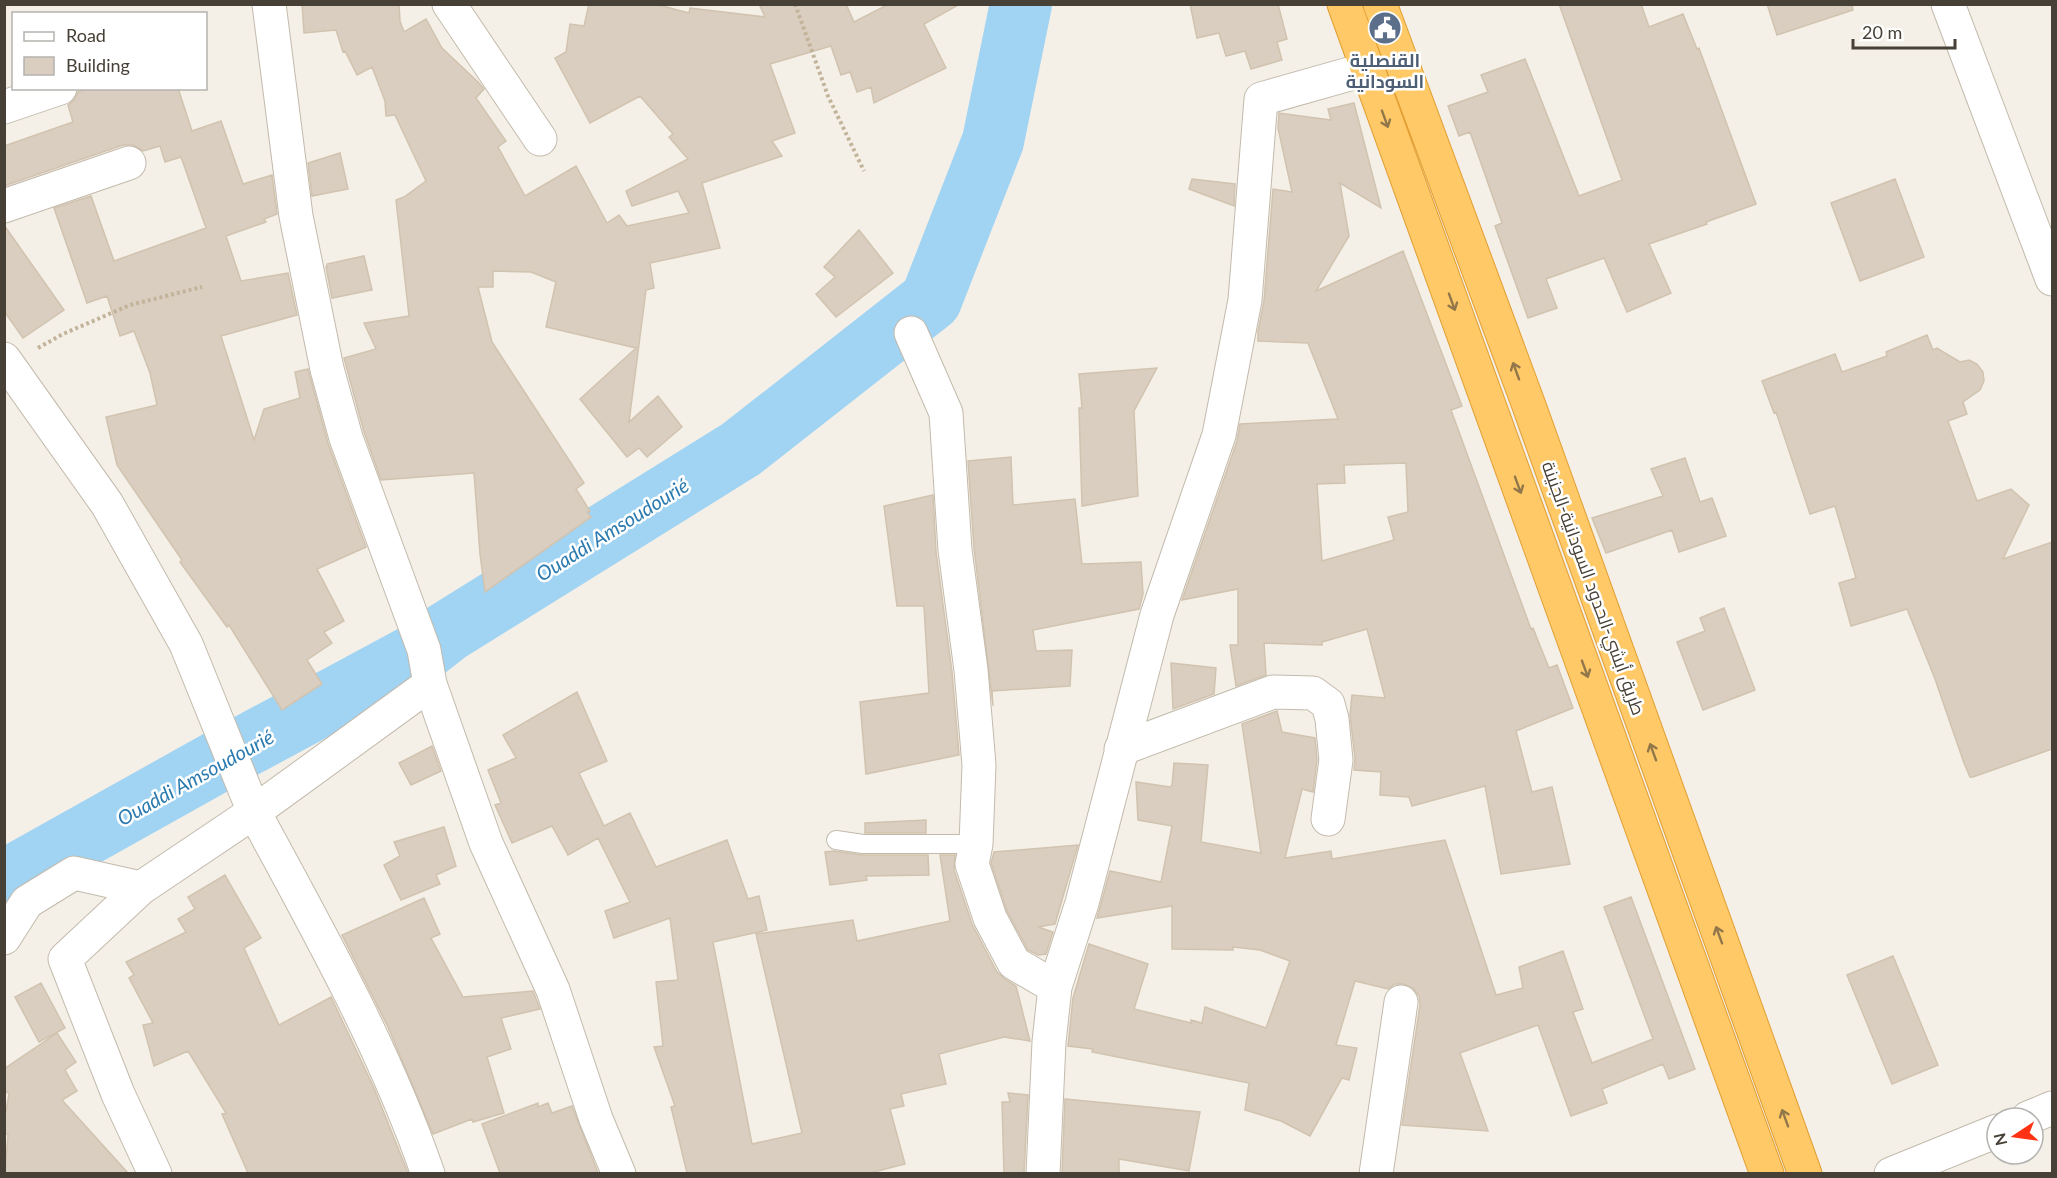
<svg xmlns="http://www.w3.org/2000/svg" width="2057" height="1178" viewBox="0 0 2057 1178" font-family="Lato,Cairo,sans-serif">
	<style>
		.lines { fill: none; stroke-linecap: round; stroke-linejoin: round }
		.river { stroke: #a1d3f3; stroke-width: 62 }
		.building { fill: #d9cebf; stroke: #d1c3af; stroke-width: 1.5; fill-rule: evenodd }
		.lane-casing { stroke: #c3baac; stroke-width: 20 }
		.street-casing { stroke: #c3baac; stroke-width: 35 }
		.highway-casing { stroke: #e29e33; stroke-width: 35 }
		.path { stroke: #c2b39a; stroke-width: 4; stroke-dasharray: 3 3; stroke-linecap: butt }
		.lane { stroke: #fff; stroke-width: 18 }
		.street { stroke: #fff; stroke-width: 33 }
		.highway { stroke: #ffc967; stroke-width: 33 }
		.oneway { stroke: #91774a }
		.labels { text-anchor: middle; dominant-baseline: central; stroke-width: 5; stroke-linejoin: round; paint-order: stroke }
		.service-label { font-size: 18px; font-weight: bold; fill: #4e5e75; stroke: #fff }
		.street-label { font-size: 18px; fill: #474036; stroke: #fff }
		.water-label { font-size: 20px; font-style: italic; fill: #2a7aaf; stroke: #fff }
	</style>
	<rect width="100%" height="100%" fill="#f4f0e7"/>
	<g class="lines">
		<path class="river" d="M 4,881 L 231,754 L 424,650 L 447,632 L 741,449 L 931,300 L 993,141 L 1021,4"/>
	</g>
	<path class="building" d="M 302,4 L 399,4 L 400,21 L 404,32 L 426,19 L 442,48 L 479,83 L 484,89 L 476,98 L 506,141 L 498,147 L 525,196 L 576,166 L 607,223 L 619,215 L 627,226 L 689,213 L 678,191 L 632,206 L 626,191 L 688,159 L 669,137 L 673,134 L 640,96 L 590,123 L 555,58 L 566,52 L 570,24 L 584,26 L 589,4 L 655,4 L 689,13 L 690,8 L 765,17 L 759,4 L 846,4 L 854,22 L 889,4 L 960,4 L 924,24 L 946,68 L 874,103 L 871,87 L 857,92 L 850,72 L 841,75 L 831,46 L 770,64 L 795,133 L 772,141 L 782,156 L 702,183 L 720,248 L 650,263 L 654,288 L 646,290 L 629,422 L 658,396 L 682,427 L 647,457 L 639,448 L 627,457 L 580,399 L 636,348 L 546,327 L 556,282 L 531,272 L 493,271 L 493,287 L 478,287 L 492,342 L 584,483 L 576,489 L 590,511 L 587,512 L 591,517 L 485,592 L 480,554 L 474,473 L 381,480 L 364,432 L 344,358 L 376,349 L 364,323 L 409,316 L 396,200 L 404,197 L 426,181 L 395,115 L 386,116 L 385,101 L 372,67 L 357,75 L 345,51 L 343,52 L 336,30 L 304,33 Z
		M 1190,4 L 1278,4 L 1287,39 L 1277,42 L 1282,60 L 1251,69 L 1245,51 L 1226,56 L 1219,33 L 1197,38 Z
		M 1559,4 L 1641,4 L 1649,27 L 1683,14 L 1697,49 L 1699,48 L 1756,204 L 1706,222 L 1707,224 L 1649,244 L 1671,293 L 1627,312 L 1604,258 L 1546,279 L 1557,308 L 1528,318 L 1495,226 L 1502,223 L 1470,132 L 1459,136 L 1448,106 L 1488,92 L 1481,75 L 1525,59 L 1579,196 L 1622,180 Z
		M 1767,4 L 1852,4 L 1853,10 L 1777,35 Z
		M 88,88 L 178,88 L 192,131 L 221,121 L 243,184 L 272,175 L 277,214 L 264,219 L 266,222 L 226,236 L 241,281 L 288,273 L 297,315 L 221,336 L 254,440 L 264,409 L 300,398 L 295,372 L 308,369 L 328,443 L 366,547 L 317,569 L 344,621 L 324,632 L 332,643 L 307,660 L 322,684 L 282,710 L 229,625 L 227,627 L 180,562 L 182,560 L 117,465 L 106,417 L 157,405 L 150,373 L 134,331 L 120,336 L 107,296 L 87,303 L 54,208 L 91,196 L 114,261 L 206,228 L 181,157 L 165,162 L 160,146 L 143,151 L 133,145 L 123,145 L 4,186 L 4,146 L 73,122 L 68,105 L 74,100 L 78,92 Z
		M 1354,103 L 1381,208 L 1340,183 L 1349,236 L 1316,291 L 1403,251 L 1462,406 L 1451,410 L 1531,629 L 1533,628 L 1549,668 L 1557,665 L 1573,708 L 1516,731 L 1532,792 L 1552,787 L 1570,864 L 1501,874 L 1485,786 L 1412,806 L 1409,797 L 1380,795 L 1381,772 L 1354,770 L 1355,758 L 1350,715 L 1352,695 L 1385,698 L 1367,629 L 1322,642 L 1322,645 L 1264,643 L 1266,675 L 1236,686 L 1230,645 L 1238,645 L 1238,589 L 1182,600 L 1237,441 L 1240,424 L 1338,419 L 1308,343 L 1258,341 L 1258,331 L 1264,301 L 1273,189 L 1292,192 L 1278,128 L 1279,113 L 1331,120 L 1328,109 ZM 1406,463 L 1408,512 L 1388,517 L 1394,540 L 1322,561 L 1317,484 L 1345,483 L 1344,465 Z
		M 340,153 L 348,189 L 312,196 L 308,163 Z
		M 1192,179 L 1235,184 L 1234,206 L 1189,189 Z
		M 1895,179 L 1924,257 L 1860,281 L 1831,203 Z
		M 4,225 L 64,310 L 23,338 L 4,311 Z
		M 859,230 L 893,273 L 836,317 L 816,294 L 835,277 L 824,267 Z
		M 364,256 L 372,290 L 332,298 L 326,267 L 327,267 L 327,264 Z
		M 1927,335 L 1933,350 L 1937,348 L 1960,362 L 1969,360 L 1977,364 L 1983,372 L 1984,381 L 1980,390 L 1963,402 L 1967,414 L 1948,421 L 1977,501 L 2011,489 L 2029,505 L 2003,559 L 2052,542 L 2052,749 L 1973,777 L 1970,777 L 1964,763 L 1935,679 L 1907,609 L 1851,626 L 1839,583 L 1856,578 L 1835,506 L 1810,514 L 1776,412 L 1774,413 L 1762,381 L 1835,354 L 1842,372 L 1887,356 L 1886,352 Z
		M 1157,368 L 1134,411 L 1138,496 L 1082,506 L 1079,408 L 1082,408 L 1079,374 Z
		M 1011,457 L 1013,505 L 1075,499 L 1082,564 L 1141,562 L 1143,594 L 1139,609 L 1033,630 L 1036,651 L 1072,650 L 1070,686 L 992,691 L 993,706 L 974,548 L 968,461 Z
		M 1685,458 L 1700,502 L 1712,498 L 1726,536 L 1679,552 L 1672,530 L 1606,553 L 1592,518 L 1663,496 L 1651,469 Z
		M 933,495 L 936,552 L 952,672 L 959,755 L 866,774 L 860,702 L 929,693 L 924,606 L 897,606 L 884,506 Z
		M 1724,608 L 1755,690 L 1703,710 L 1677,642 L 1705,631 L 1700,618 Z
		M 1171,663 L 1216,668 L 1214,694 L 1173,709 Z
		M 577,692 L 607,761 L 579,773 L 604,826 L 630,813 L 656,867 L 727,840 L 748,899 L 759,896 L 767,930 L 713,942 L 752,1144 L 802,1133 L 756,934 L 853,920 L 857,941 L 950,921 L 940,855 L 955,855 L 954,870 L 972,924 L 997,972 L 1005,979 L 1016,986 L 1030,1041 L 1004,1037 L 939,1054 L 946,1084 L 901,1094 L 904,1106 L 890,1109 L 905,1164 L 870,1173 L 687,1173 L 671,1107 L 675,1106 L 654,1047 L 663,1046 L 656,982 L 678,980 L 670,918 L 614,938 L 605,911 L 630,902 L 598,838 L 568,855 L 552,826 L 512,843 L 495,805 L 501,803 L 488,770 L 516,758 L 503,735 Z
		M 1277,711 L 1282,732 L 1315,738 L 1317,760 L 1313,792 L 1302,789 L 1285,858 L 1331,851 L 1332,859 L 1445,840 L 1496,995 L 1523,988 L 1519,967 L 1563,951 L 1583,1009 L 1573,1012 L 1592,1063 L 1653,1039 L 1604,907 L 1631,897 L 1695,1069 L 1669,1079 L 1663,1064 L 1602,1089 L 1607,1103 L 1571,1116 L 1538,1025 L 1460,1053 L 1488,1131 L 1402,1125 L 1420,1005 L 1419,996 L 1413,988 L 1404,984 L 1395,984 L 1388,989 L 1355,981 L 1336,1045 L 1357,1048 L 1349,1080 L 1342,1078 L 1310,1136 L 1281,1121 L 1245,1110 L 1249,1083 L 1092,1052 L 1093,1049 L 1068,1046 L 1073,998 L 1089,944 L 1148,964 L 1134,1009 L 1191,1023 L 1191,1020 L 1202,1023 L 1205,1007 L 1266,1028 L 1290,961 L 1260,950 L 1233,947 L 1233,950 L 1172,949 L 1172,906 L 1097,918 L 1110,871 L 1161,882 L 1172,826 L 1138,820 L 1136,782 L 1170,787 L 1172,785 L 1174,763 L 1208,765 L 1201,842 L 1261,853 L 1242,724 Z
		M 432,746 L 441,771 L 411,785 L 399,763 Z
		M 926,820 L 926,833 L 865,833 L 865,823 Z
		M 444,827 L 456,866 L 436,875 L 440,884 L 401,900 L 384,865 L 400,856 L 394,842 Z
		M 1078,845 L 1055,924 L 1038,927 L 1053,932 L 1046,954 L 1038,955 L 1028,950 L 1007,911 L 991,863 L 994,852 Z
		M 834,851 L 863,855 L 928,855 L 929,875 L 866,876 L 867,880 L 830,885 L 825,852 Z
		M 225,875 L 261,938 L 244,948 L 279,1025 L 331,997 L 374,1088 L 408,1173 L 248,1173 L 222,1114 L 226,1113 L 188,1051 L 154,1066 L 143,1025 L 153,1023 L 129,978 L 134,975 L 126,962 L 186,932 L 178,919 L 195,909 L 188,897 Z
		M 424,898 L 440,934 L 431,938 L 463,997 L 533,991 L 540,1009 L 501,1018 L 511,1049 L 487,1057 L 504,1113 L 473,1122 L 472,1119 L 433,1134 L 388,1027 L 342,935 Z
		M 1893,956 L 1938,1065 L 1892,1084 L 1847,975 Z
		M 41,983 L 65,1028 L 39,1042 L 15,997 Z
		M 57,1033 L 76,1062 L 65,1070 L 77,1091 L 62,1100 L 128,1173 L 5,1173 L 8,1134 L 4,1134 L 4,1122 L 9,1094 L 4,1090 L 4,1069 Z
		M 1008,1093 L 1028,1095 L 1024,1173 L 1004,1173 L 1002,1102 L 1010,1102 Z
		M 1065,1099 L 1200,1112 L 1189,1171 L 1119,1159 L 1119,1173 L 1062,1173 Z
		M 538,1103 L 538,1107 L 548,1103 L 552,1113 L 572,1106 L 598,1173 L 500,1173 L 482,1124 Z"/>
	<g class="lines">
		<defs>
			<path id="lane" d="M 836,840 L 863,844 L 976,844"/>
			<path id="street" d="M 269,4 L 296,216 L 327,369 L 346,438 L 424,650 L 430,684
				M 449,4 L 540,139
				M 1948,4 L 2052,279
				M 4,107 L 60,88
				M 4,206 L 129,163
				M 911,333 L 946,413 L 955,550 L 971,670 L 979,765 L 976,844 L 972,864 L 990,918 L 1014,963 L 1055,987
				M 4,359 L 107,504 L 186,644 L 254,812 L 141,888 L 74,873 L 27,902 L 4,938
				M 1121,749 L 1273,692 L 1313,693 L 1328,704 L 1332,719 L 1336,760 L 1328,819
				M 141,888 L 65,959 L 118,1094 L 155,1174
				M 2028,1118 L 2052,1108
				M 428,1174 C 384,1047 318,930 254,812 L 430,684 L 486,843 L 553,990 L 596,1119 L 619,1174
				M 1043,1174 L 1049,1042 L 1055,987 L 1082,903 L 1157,615 L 1219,435 L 1245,300 L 1261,99 L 1367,69
				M 1376,1174 L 1401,1002
				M 1891,1174 L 1997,1131"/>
			<path id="highway" d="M 1344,4 L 1767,1174
				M 1380,4 L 1528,403 L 1805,1174"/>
		</defs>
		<use href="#lane" class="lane-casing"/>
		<use href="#street" class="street-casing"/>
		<use href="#highway" class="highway-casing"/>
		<path class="path" d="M 795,4 L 828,96 L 864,171
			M 38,348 L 63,334 L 130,305 L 202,287"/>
		<use href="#lane" class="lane"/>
		<use href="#street" class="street"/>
		<use href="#highway" class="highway"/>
	</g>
	<defs><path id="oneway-shaft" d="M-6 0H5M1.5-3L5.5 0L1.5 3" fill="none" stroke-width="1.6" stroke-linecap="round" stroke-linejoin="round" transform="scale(1.5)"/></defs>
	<g class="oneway">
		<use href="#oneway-shaft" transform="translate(1385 119) rotate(70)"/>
		<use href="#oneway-shaft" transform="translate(1452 302) rotate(70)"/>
		<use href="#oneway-shaft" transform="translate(1516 371) rotate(-110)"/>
		<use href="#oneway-shaft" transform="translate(1518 485) rotate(70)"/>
		<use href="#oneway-shaft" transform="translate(1585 669) rotate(70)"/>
		<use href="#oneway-shaft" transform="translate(1653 752) rotate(-110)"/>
		<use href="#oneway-shaft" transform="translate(1719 935) rotate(-110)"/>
		<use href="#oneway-shaft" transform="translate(1785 1118) rotate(-110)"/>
	</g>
	<defs>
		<symbol id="civic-disc" viewBox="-11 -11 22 22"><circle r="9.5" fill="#5c6f8a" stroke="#fff"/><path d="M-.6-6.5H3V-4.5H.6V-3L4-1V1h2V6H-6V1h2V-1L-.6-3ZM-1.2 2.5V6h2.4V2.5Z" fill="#fff"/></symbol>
	</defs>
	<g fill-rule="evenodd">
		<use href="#civic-disc" x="1366" y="9" width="38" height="38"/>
	</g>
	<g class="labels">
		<g class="service-label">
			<text x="1385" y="60">القنصلية<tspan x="1385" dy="21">السودانية</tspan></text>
		</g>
		<g class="street-label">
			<text transform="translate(1594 588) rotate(70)">طريق أبشي-الحدود السودانية-الجنينة</text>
		</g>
		<g class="water-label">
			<text transform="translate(612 529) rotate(-32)">Ouaddi Amsoudourié</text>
			<text transform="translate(195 777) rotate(-29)">Ouaddi Amsoudourié</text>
		</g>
	</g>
	<rect width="2057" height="1178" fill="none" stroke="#474036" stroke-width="12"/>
	<rect x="12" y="12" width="195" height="78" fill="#ffffff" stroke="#b5b3af" stroke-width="1.5"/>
	<rect x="24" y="32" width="30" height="9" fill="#ffffff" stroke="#b5b3af" stroke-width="1.5"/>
	<text x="66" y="42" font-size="18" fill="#474036">Road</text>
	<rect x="24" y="57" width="30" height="18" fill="#d9cebf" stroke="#b5b3af" stroke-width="1.5"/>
	<text x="66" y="72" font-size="18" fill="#474036">Building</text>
	<g transform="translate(2015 1136) rotate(257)"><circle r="28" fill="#ffffff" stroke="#b5b3af" stroke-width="1.5"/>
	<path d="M0-4.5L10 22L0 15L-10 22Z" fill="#ff3213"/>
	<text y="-9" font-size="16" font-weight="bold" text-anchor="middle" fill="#474036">N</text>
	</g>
	<path d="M1853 39v9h102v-9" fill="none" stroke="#474036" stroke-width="3"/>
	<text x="1862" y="39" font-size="18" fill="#474036" stroke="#ffffff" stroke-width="4.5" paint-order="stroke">20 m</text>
</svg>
